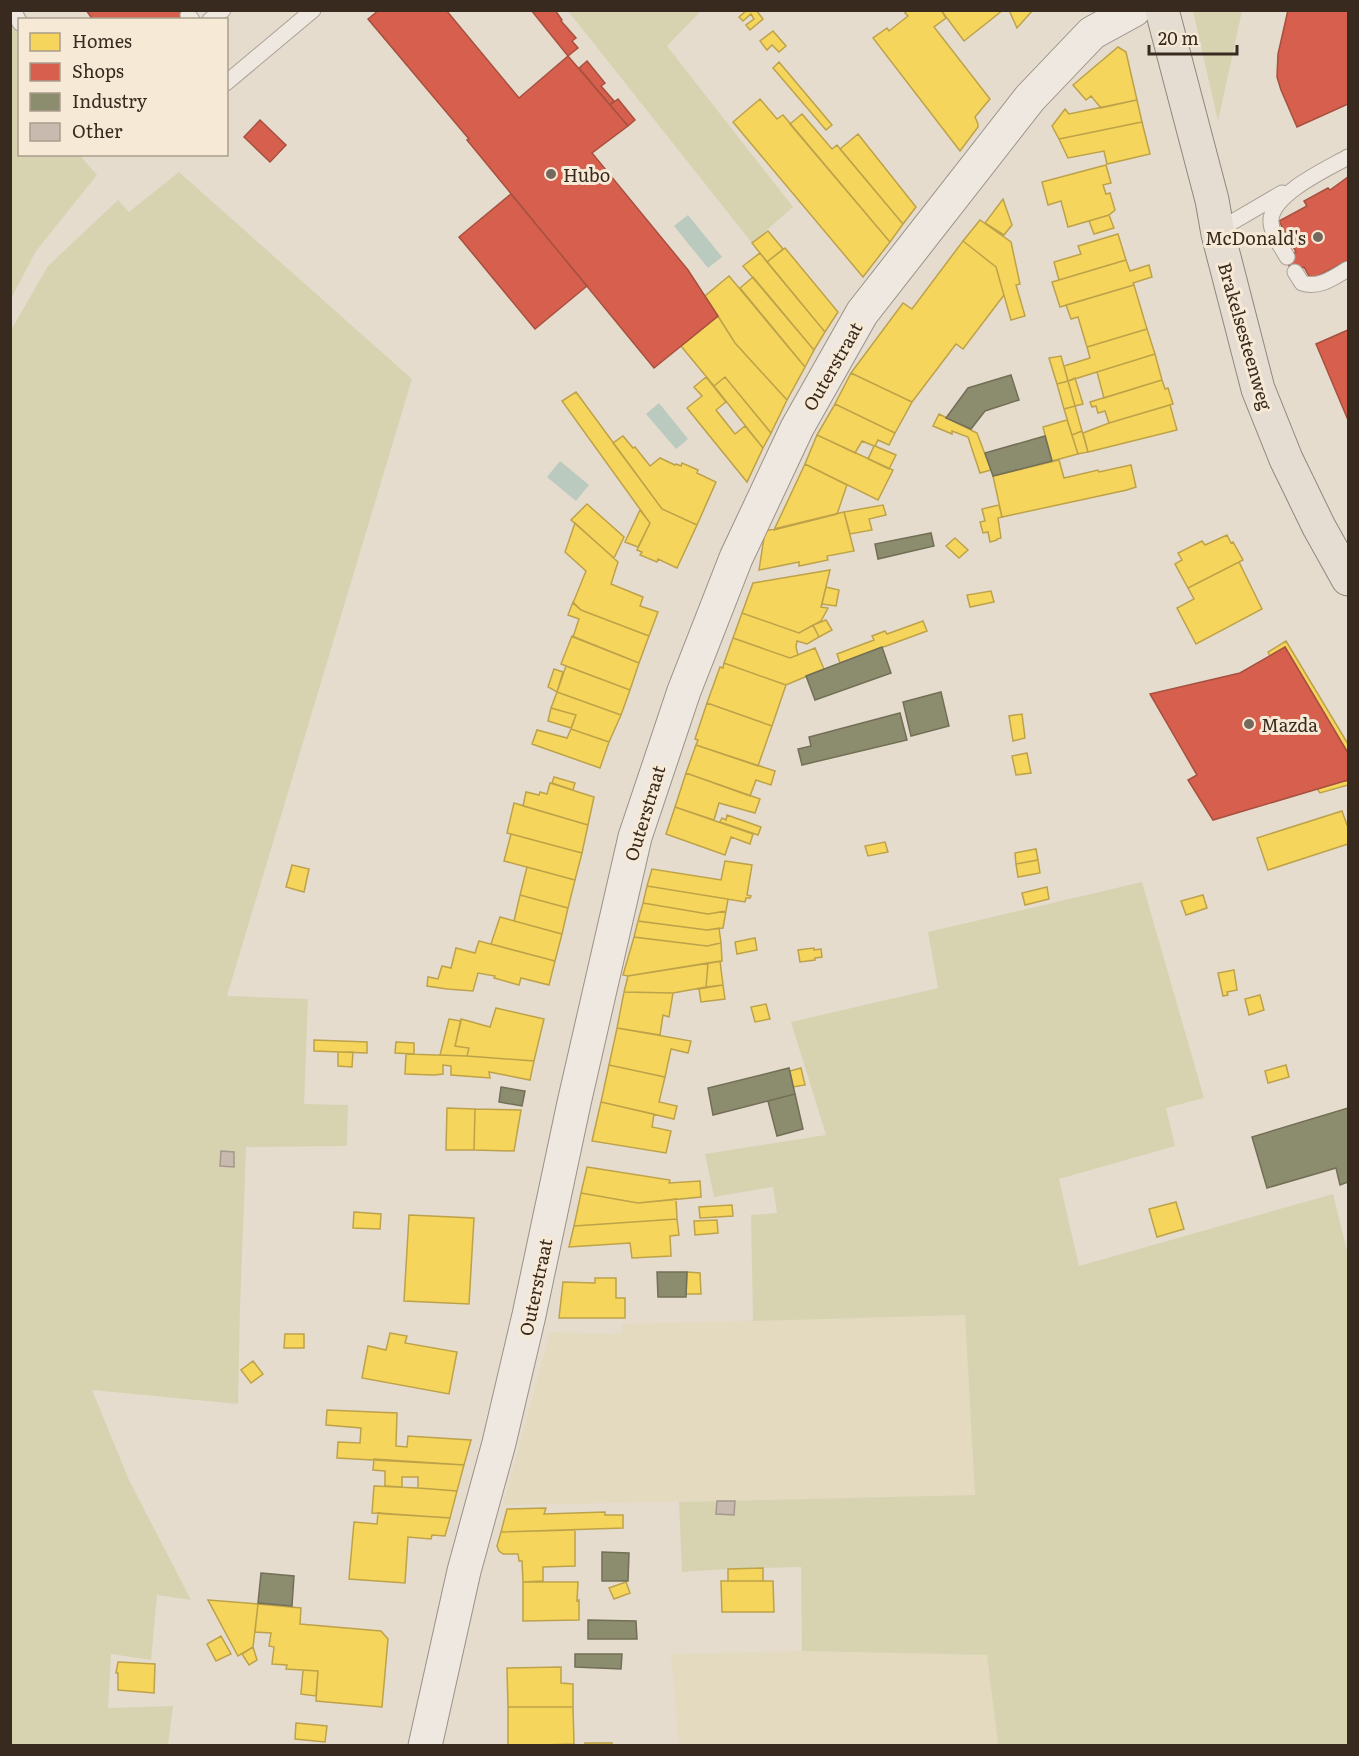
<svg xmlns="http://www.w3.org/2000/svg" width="1359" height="1756" viewBox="0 0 1359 1756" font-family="Literata,serif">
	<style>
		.farmland { fill: #e4dabf }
		.green { fill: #d7d3b1 }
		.water { fill: #bacabf }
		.homes { fill: #f6d55c; stroke: #bda24a; stroke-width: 1.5 }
		.shops { fill: #d6604d; stroke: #a7503f; stroke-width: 1.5 }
		.industry { fill: #8c8c6e; stroke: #736f56; stroke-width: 1.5 }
		.building { fill: #c9baaf; stroke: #a5988d; stroke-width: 1.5 }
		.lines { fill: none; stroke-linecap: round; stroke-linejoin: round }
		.lane-casing { stroke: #aaa197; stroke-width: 17 }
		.secondary-casing { stroke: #9a9187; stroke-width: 35 }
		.primary-casing { stroke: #90877e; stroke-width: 35 }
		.lane { stroke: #eee8e0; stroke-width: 15 }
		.secondary { stroke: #eee8e0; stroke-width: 33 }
		.primary { stroke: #e5ddd1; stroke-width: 33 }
		.poi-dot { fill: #75685c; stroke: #f6e9d5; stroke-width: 2 }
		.labels { text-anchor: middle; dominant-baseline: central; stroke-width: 6; stroke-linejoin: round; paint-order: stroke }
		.poi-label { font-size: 18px; fill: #392a1f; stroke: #f6e9d5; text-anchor: start }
		.street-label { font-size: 18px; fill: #392a1f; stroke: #f6e9d5 }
	</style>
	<rect width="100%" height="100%" fill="#e5dcce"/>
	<path class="farmland" d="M 965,1315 L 975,1496 L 503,1505 L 550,1332 L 621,1334 L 622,1324 Z
		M 802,1651 L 987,1655 L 998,1745 L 679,1745 L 671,1654 Z"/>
	<path class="green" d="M 22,10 L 29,19 L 20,20 L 20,154 L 83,155 L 82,158 L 97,175 L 36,251 L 11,299 L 10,11 Z
		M 568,11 L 701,11 L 667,46 L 793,207 L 752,243 Z
		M 1193,11 L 1242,11 L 1218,121 Z
		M 179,172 L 412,379 L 227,996 L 308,999 L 304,1104 L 348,1105 L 347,1146 L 246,1147 L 240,1310 L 238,1404 L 92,1390 L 129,1480 L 191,1600 L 157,1595 L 151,1660 L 111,1654 L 108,1708 L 173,1706 L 168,1745 L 11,1746 L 11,330 L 48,266 L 118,200 L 129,212 Z
		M 1142,882 L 1204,1098 L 1166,1108 L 1175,1146 L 1059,1179 L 1079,1266 L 1333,1194 L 1348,1255 L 1348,1745 L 998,1745 L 987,1655 L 802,1651 L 801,1567 L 728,1569 L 682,1572 L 679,1502 L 975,1495 L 965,1315 L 753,1321 L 751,1215 L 777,1213 L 773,1187 L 714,1197 L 705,1154 L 826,1135 L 791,1022 L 938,988 L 928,932 Z"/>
	<path class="water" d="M 688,215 L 722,257 L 708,268 L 674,226 Z
		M 659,403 L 688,439 L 676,449 L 646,414 Z
		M 560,461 L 589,485 L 576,501 L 547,477 Z"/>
	<path class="homes" d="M 747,10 L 756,10 L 763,19 L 750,30 L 746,25 L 754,19 L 751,14 L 743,21 L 739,17 Z
		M 908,10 L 941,10 L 946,18 L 934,27 L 990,99 L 975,117 L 978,124 L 978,127 L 960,151 L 873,38 L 887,28 L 889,31 L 908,16 L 905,13 Z
		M 941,10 L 1003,10 L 964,41 Z
		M 1009,10 L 1033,10 L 1017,28 Z
		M 773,31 L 786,46 L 779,52 L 772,45 L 767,50 L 760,41 Z
		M 1118,47 L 1126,52 L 1137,100 L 1101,108 L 1091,96 L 1086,100 L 1073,85 Z
		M 779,62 L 832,125 L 826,130 L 773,68 Z
		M 760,99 L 777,119 L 783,115 L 890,242 L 863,277 L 733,122 Z
		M 1137,100 L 1142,122 L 1059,139 L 1052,126 L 1065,109 L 1069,114 Z
		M 802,114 L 832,149 L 837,145 L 903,224 L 890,242 L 790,124 Z
		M 1142,122 L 1150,154 L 1107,164 L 1104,151 L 1068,158 L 1059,139 Z
		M 858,134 L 916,207 L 903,224 L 840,149 Z
		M 1106,165 L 1111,183 L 1103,185 L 1106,194 L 1110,193 L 1115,210 L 1109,215 L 1068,227 L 1061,201 L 1048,205 L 1042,182 Z
		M 1003,199 L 1012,225 L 1004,235 L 985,223 Z
		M 1109,215 L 1114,228 L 1094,234 L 1089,221 Z
		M 980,220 L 1011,242 L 1020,284 L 1016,285 L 1025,316 L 1011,320 L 996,267 L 963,241 Z
		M 768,231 L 783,249 L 767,262 L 752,243 Z
		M 1118,234 L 1126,260 L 1059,280 L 1054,262 L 1081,254 L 1078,246 Z
		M 963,241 L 996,267 L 1004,295 L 963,349 L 956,344 L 912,402 L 851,373 L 903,303 L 912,309 Z
		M 785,248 L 838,312 L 825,332 L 767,262 Z
		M 760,253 L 825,332 L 814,350 L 743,266 Z
		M 1126,260 L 1130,271 L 1149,265 L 1152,277 L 1133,283 L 1134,285 L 1060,307 L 1052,282 Z
		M 729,276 L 805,367 L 787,400 L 735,343 L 705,296 Z
		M 753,277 L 814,350 L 805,367 L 740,288 Z
		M 1134,285 L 1147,329 L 1087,347 L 1078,317 L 1071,319 L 1066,305 Z
		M 718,316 L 735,343 L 787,400 L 771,433 L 725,377 L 714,386 L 681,346 Z
		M 1147,329 L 1155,354 L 1068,381 L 1064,366 L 1090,358 L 1087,347 Z
		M 1155,354 L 1162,380 L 1104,398 L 1097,372 Z
		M 1061,356 L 1068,381 L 1057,384 L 1049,358 Z
		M 851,373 L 912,402 L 895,433 L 835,404 Z
		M 706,377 L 726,402 L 716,410 L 735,434 L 745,426 L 763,448 L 747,482 L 687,408 L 702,396 L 694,387 Z
		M 725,377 L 771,433 L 763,448 L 714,386 Z
		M 1075,378 L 1083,404 L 1075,406 L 1068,381 Z
		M 1162,380 L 1165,389 L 1168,388 L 1173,404 L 1109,423 L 1105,411 L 1098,413 L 1096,406 L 1092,407 L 1090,402 Z
		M 1068,381 L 1075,406 L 1064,409 L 1057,384 Z
		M 576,392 L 662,509 L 697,525 L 677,568 L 658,559 L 657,562 L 640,555 L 642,552 L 637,550 L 650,523 L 562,401 Z
		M 835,404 L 895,433 L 889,445 L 878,440 L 875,446 L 896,455 L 889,469 L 868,459 L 874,446 L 862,441 L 855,453 L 817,435 Z
		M 1170,405 L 1177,430 L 1088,452 L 1083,433 L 1109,423 Z
		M 1075,406 L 1082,431 L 1072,435 L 1064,409 Z
		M 939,414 L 977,433 L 991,470 L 980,473 L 968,437 L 952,431 L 952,434 L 933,426 Z
		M 1067,420 L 1078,454 L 1052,461 L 1043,427 Z
		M 1082,431 L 1088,452 L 1078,454 L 1072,435 Z
		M 817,435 L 893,470 L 878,500 L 805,464 Z
		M 623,436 L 633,448 L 635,447 L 650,466 L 660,458 L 675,465 L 676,464 L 681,466 L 682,463 L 698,470 L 697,473 L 716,482 L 697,525 L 662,509 L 613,443 Z
		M 1059,460 L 1064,478 L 1098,470 L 1099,472 L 1131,465 L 1136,487 L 1127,490 L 1002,517 L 993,476 Z
		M 805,464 L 847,485 L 837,514 L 774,530 Z
		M 587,504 L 624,537 L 614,558 L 571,520 Z
		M 883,505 L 886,515 L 869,519 L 872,530 L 850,534 L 844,512 Z
		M 999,505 L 1002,517 L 998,518 L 1001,538 L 997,539 L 997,540 L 990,542 L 988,532 L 983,533 L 980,522 L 985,521 L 982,509 Z
		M 640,510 L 650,523 L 638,547 L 625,542 Z
		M 844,512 L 854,551 L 827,556 L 828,560 L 799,566 L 799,562 L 759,570 L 765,531 Z
		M 575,523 L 618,562 L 611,584 L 643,597 L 640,606 L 658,612 L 649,636 L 581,610 L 573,603 L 586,571 L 565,552 Z
		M 1227,535 L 1231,543 L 1233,542 L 1243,560 L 1188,588 L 1175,564 L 1182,560 L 1178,553 L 1202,541 L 1205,545 Z
		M 955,538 L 968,550 L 959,558 L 946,546 Z
		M 1239,562 L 1262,609 L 1196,644 L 1177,608 L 1194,599 L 1188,588 Z
		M 830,570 L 821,607 L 828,608 L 821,621 L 799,633 L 742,613 L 753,583 Z
		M 826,587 L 839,590 L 836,606 L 822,604 Z
		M 991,591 L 994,602 L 970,607 L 967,595 Z
		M 573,602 L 581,610 L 649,636 L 639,663 L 573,637 L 579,619 L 568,615 Z
		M 742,613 L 799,633 L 813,625 L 819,637 L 807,644 L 797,641 L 796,647 L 798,655 L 790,658 L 733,638 Z
		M 826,620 L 832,630 L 819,637 L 813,625 Z
		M 923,621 L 927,631 L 840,663 L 837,654 L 874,640 L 872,636 L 885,631 L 887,634 Z
		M 572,636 L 639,663 L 630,690 L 561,664 Z
		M 733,638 L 790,658 L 815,648 L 824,669 L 786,685 L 724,663 Z
		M 1286,641 L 1348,744 L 1348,753 L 1285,647 L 1270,656 L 1268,652 Z
		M 724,663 L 786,685 L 772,726 L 707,703 L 720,667 L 723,668 Z
		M 566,666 L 630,690 L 621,715 L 557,692 Z
		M 554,669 L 563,672 L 557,692 L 548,687 Z
		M 557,692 L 621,715 L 609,742 L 571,729 L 576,715 L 551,708 Z
		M 707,703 L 772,726 L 758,766 L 696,745 L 698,740 L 695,739 Z
		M 551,708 L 576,715 L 571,728 L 548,721 Z
		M 1022,714 L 1025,738 L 1013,741 L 1009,716 Z
		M 571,729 L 609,742 L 600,768 L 532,744 L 537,730 L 567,738 Z
		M 696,745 L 775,771 L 771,785 L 756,780 L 750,796 L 686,773 Z
		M 1027,753 L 1031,773 L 1016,775 L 1012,756 Z
		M 686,773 L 760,799 L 755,813 L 719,803 L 714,820 L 675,807 Z
		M 554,777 L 575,783 L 573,790 L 552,783 Z
		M 1348,780 L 1348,785 L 1320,793 L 1317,789 Z
		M 550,783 L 594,797 L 588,825 L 523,806 L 526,792 L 539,795 L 540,792 L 547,794 Z
		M 514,803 L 588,825 L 582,853 L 507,833 Z
		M 675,807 L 753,834 L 750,844 L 731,837 L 725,855 L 666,834 Z
		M 1342,811 L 1347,825 L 1348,825 L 1348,844 L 1268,870 L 1257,838 Z
		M 727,815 L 761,827 L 758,835 L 720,822 L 722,818 L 726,820 Z
		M 511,834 L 582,853 L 575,880 L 504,861 Z
		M 885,842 L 888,852 L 868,856 L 865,846 Z
		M 1036,849 L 1038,860 L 1016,864 L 1015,853 Z
		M 1038,860 L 1040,873 L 1018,877 L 1016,864 Z
		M 725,861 L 752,865 L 747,895 L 751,896 L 750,898 L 746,898 L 745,902 L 647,886 L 652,869 L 721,880 Z
		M 292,865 L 309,869 L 304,892 L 286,887 Z
		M 527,867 L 575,880 L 568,908 L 520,895 Z
		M 647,886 L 728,899 L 726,911 L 708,914 L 643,903 Z
		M 1047,887 L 1049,899 L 1025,905 L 1022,893 Z
		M 520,895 L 568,908 L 562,934 L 514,921 Z
		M 1203,895 L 1207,908 L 1186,915 L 1181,901 Z
		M 643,903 L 708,914 L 726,911 L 723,928 L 707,930 L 638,921 Z
		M 500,917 L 562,934 L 555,961 L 491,944 Z
		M 638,921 L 707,930 L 719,928 L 721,943 L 707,946 L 634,937 Z
		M 634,937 L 707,946 L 721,943 L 722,961 L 628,976 L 623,975 Z
		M 755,938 L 757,950 L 737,954 L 735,942 Z
		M 479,941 L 555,961 L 549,985 L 521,978 L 519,985 L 494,978 L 495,976 L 478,973 L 473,991 L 447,989 L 427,986 L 428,977 L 438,979 L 442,966 L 451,968 L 456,948 L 475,953 Z
		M 814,948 L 814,950 L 821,949 L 822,957 L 815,958 L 815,960 L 800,962 L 798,950 Z
		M 720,961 L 723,985 L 706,987 L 708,963 Z
		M 708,963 L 706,987 L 673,993 L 624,992 L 628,976 Z
		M 1234,970 L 1237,990 L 1227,992 L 1228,995 L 1223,996 L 1218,973 Z
		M 723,985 L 725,999 L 701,1002 L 699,989 Z
		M 624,992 L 673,993 L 669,1017 L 663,1015 L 660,1035 L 617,1028 Z
		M 1260,995 L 1264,1010 L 1249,1015 L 1245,999 Z
		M 766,1004 L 770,1019 L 755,1022 L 751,1007 Z
		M 496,1008 L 544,1019 L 534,1061 L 467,1056 L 469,1048 L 455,1046 L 461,1019 L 490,1027 Z
		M 449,1019 L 461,1021 L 455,1046 L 469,1048 L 467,1056 L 440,1055 Z
		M 617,1028 L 691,1041 L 688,1053 L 671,1049 L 665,1077 L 609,1065 Z
		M 314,1040 L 367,1042 L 367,1053 L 314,1051 Z
		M 396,1042 L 414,1043 L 414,1054 L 395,1053 Z
		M 338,1052 L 353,1052 L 352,1067 L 338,1066 Z
		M 406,1054 L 467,1056 L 534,1061 L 530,1080 L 489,1072 L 490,1078 L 451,1075 L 451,1066 L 443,1065 L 443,1074 L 434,1075 L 405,1074 Z
		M 609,1065 L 665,1077 L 659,1102 L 677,1106 L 674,1119 L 601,1102 Z
		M 1286,1065 L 1289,1077 L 1268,1083 L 1265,1071 Z
		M 801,1068 L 805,1085 L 793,1087 L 790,1071 Z
		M 601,1102 L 654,1114 L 652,1127 L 671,1131 L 666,1153 L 592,1141 Z
		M 447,1108 L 475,1109 L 474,1150 L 446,1150 Z
		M 475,1109 L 521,1110 L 514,1151 L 474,1150 Z
		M 587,1167 L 670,1180 L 669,1183 L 700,1181 L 701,1197 L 638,1203 L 581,1193 Z
		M 581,1193 L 638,1203 L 676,1199 L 677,1219 L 574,1226 Z
		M 1176,1202 L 1184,1229 L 1157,1237 L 1149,1209 Z
		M 732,1205 L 733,1216 L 700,1218 L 699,1207 Z
		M 354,1212 L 381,1214 L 380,1229 L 353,1228 Z
		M 409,1215 L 474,1218 L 469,1304 L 404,1301 Z
		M 677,1219 L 679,1235 L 670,1236 L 671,1256 L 632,1258 L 630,1243 L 569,1247 L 574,1226 Z
		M 717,1220 L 718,1233 L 695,1235 L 694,1221 Z
		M 687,1272 L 700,1273 L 701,1294 L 686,1294 Z
		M 595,1278 L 616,1278 L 616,1298 L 625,1298 L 625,1318 L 559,1318 L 563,1282 L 595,1283 Z
		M 390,1333 L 407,1336 L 405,1343 L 457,1352 L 449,1394 L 362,1378 L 368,1346 L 386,1350 Z
		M 285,1334 L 304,1334 L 304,1348 L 284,1348 Z
		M 253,1361 L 263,1374 L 251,1383 L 241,1370 Z
		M 327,1410 L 397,1413 L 396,1446 L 407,1447 L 408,1436 L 471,1440 L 464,1465 L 337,1458 L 338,1442 L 360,1443 L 361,1428 L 326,1425 Z
		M 374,1459 L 464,1465 L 457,1491 L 418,1488 L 418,1477 L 402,1477 L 402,1487 L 385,1486 L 385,1471 L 373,1470 Z
		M 374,1486 L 418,1488 L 457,1491 L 450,1518 L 372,1513 Z
		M 546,1508 L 544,1514 L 605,1512 L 605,1515 L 623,1515 L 623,1528 L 501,1532 L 507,1509 Z
		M 378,1513 L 450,1518 L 445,1536 L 432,1535 L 431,1539 L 408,1537 L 405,1583 L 349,1579 L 354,1522 L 377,1524 Z
		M 575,1530 L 575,1566 L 543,1567 L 543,1581 L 523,1582 L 522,1561 L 519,1561 L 518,1554 L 503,1554 L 499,1551 L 497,1546 L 501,1532 Z
		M 763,1568 L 763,1581 L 728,1581 L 728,1569 Z
		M 721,1581 L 773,1581 L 774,1612 L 722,1612 Z
		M 523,1582 L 578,1582 L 577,1601 L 579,1600 L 579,1620 L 523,1621 Z
		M 626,1582 L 630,1593 L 614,1599 L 609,1588 Z
		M 208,1600 L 258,1604 L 253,1647 L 238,1656 Z
		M 258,1604 L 301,1608 L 300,1624 L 381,1631 L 388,1639 L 382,1707 L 316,1701 L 318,1671 L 286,1669 L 287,1665 L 272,1664 L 274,1647 L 269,1646 L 271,1633 L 255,1632 Z
		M 221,1636 L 231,1654 L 216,1661 L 207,1644 Z
		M 253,1647 L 257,1660 L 249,1665 L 242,1654 Z
		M 118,1662 L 155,1664 L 154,1693 L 118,1690 L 118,1673 L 116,1673 Z
		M 561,1667 L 561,1683 L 573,1684 L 573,1707 L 508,1707 L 507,1668 Z
		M 303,1670 L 318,1671 L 316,1696 L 301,1694 Z
		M 508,1707 L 573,1707 L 574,1744 L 508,1746 Z
		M 296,1723 L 327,1726 L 325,1742 L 295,1739 Z
		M 585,1743 L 612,1743 L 612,1746 L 585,1746 Z"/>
	<path class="shops" d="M 86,10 L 194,10 L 182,20 L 93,20 Z
		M 379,10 L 446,10 L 519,98 L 568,56 L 628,126 L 592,153 L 688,270 L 718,316 L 654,368 L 467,140 L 469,139 L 368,19 Z
		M 531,10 L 555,10 L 562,20 L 561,21 L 576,38 L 572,41 L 578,48 L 568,56 Z
		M 1288,10 L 1348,10 L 1348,104 L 1297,127 L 1281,90 L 1277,77 L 1278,54 Z
		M 587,61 L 605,83 L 601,86 L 614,101 L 610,105 L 579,68 Z
		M 618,99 L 635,120 L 628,126 L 610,105 Z
		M 260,120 L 286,145 L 270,162 L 244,137 Z
		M 1348,177 L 1348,260 L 1311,280 L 1304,267 L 1293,273 L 1285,258 L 1296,252 L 1279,221 L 1307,206 L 1304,201 L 1328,188 L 1330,190 Z
		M 511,194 L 587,286 L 535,329 L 459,237 Z
		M 1348,330 L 1348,420 L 1316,344 Z
		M 1285,647 L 1348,753 L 1348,780 L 1213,820 L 1188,780 L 1197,775 L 1150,694 L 1240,673 Z"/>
	<path class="industry" d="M 1011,375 L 1019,400 L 985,411 L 971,429 L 946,418 L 968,388 Z
		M 1045,436 L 1052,461 L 993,476 L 985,453 Z
		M 931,533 L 934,546 L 878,559 L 875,544 Z
		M 882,647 L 891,673 L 815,700 L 806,676 Z
		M 941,692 L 949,726 L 911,736 L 903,702 Z
		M 900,713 L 907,740 L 802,765 L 798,749 L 811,746 L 809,737 Z
		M 789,1068 L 795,1094 L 713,1115 L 708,1088 Z
		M 501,1087 L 525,1091 L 522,1106 L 499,1102 Z
		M 795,1094 L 803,1129 L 777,1136 L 768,1101 Z
		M 1348,1108 L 1348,1182 L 1340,1185 L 1336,1168 L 1267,1188 L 1252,1137 Z
		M 657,1272 L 687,1272 L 686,1297 L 658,1297 Z
		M 602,1552 L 629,1553 L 628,1581 L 602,1581 Z
		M 261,1573 L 294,1576 L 292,1606 L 258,1603 Z
		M 588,1620 L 636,1621 L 637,1639 L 588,1639 Z
		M 575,1654 L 622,1654 L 621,1669 L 575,1667 Z"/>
	<path class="building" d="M 221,1151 L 234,1152 L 234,1167 L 220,1166 Z
		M 717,1501 L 735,1501 L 734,1515 L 716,1514 Z"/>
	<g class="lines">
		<defs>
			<path id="lane" d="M 13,10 L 20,23
				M 188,15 L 192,20
				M 210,20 L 223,10
				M 226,83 L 313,10
				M 1217,231 L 1282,193
				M 1287,257 C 1281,246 1270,232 1271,219 C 1274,193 1327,169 1348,157
				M 1295,272 L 1302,283 C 1319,289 1334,277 1348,269"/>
			<path id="secondary" d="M 425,1746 L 464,1571 L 499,1443 L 529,1315 L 574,1103 L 635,837 L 684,691 L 736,558 L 797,428 L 862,313 L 1030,98 L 1092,33 L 1134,10"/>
			<path id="primary" d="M 1162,10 L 1212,200 L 1218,234 L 1258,389 L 1286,459 L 1319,527 L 1348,579"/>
		</defs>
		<use href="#lane" class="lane-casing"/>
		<use href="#secondary" class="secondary-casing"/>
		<use href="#primary" class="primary-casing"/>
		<use href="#lane" class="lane"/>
		<use href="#secondary" class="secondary"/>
		<use href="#primary" class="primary"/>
	</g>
	<g class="poi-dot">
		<circle cx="551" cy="174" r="6"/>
		<circle cx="1318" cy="237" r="6"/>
		<circle cx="1249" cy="724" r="6"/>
	</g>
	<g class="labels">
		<g class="poi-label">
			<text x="563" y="174">Hubo</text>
			<text x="1306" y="237" text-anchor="end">McDonald's</text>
			<text x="1261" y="724">Mazda</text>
		</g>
		<g class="street-label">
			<text transform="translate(1246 336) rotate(74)">Brakelsesteenweg</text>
			<text transform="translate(832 366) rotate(-60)">Outerstraat</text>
			<text transform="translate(644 813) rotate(-73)">Outerstraat</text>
			<text transform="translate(535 1287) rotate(-78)">Outerstraat</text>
		</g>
	</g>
	<rect width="1359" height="1756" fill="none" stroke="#392a1f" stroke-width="24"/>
	<rect x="18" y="18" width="210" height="138" fill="#f6e9d5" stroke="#aa9d8c" stroke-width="1.5"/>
	<rect x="30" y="33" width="30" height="18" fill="#f6d55c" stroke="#aa9d8c" stroke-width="1.5"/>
	<text x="72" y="48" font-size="18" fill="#392a1f">Homes</text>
	<rect x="30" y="63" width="30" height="18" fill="#d6604d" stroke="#aa9d8c" stroke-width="1.5"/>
	<text x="72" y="78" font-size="18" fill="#392a1f">Shops</text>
	<rect x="30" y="93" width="30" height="18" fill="#8c8c6e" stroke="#aa9d8c" stroke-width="1.5"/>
	<text x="72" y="108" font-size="18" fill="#392a1f">Industry</text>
	<rect x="30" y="123" width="30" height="18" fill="#c9baaf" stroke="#aa9d8c" stroke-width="1.5"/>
	<text x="72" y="138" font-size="18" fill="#392a1f">Other</text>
	<path d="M1149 45v9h88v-9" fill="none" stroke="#392a1f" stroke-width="3"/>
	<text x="1158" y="45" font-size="18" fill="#392a1f" stroke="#f6e9d5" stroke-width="4.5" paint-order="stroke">20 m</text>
</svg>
